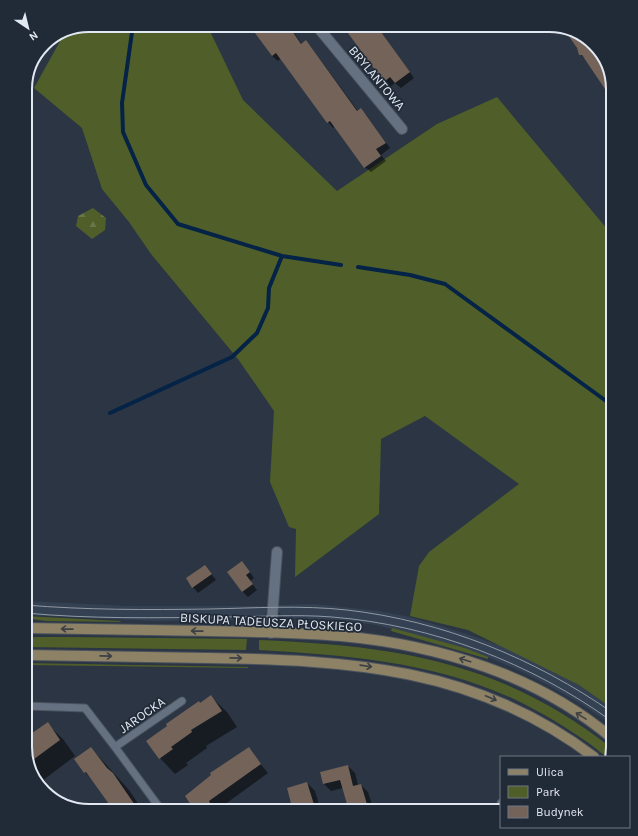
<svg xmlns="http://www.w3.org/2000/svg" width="638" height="836" viewBox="0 0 638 836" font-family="Karla,sans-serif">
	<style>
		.built { fill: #334153 }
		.green { fill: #505f29 }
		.forest { fill: url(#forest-firs) }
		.shadow { fill: #0007 }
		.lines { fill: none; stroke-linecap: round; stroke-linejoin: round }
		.stream { stroke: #042346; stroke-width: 4 }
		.building { fill: #746359 }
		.lane-casing { stroke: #49525d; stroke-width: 9 }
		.street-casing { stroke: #49525d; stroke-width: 12 }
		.secondary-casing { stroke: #49525d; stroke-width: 12 }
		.lane { stroke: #657080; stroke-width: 7 }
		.street { stroke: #657080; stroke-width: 10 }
		.secondary { stroke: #8d8166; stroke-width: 10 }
		.tram { stroke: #9199a4; stroke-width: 1 }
		.oneway { stroke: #3c4044 }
		.labels { text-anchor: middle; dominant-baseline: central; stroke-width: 3.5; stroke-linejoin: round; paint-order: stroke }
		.street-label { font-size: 13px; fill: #e2e8f1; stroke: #212b38 }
		.rim { fill: none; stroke: #e2e8f1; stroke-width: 2 }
	</style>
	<defs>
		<pattern id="forest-firs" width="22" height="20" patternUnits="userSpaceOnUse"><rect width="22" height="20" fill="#505f29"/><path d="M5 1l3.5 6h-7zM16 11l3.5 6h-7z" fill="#697648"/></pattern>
	</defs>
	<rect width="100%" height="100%" fill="#2b3543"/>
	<path class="built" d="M 25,601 L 129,606 L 268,606 L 263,620 L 153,621 L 25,615 Z
		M 315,604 L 379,611 L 410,617 L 467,634 L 501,646 L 579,685 L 613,709 L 613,726 L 583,705 L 544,683 L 516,669 L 465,648 L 376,625 L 339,620 L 283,618 L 277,609 L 277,605 Z"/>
	<path class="green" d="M 89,25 L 207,25 L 243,100 L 337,191 L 437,124 L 497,97 L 613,236 L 613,709 L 579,685 L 468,630 L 410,616 L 419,566 L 429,552 L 519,484 L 425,416 L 381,439 L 379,514 L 295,577 L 296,529 L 289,527 L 270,482 L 274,411 L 238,359 L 151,254 L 129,222 L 102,189 L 82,128 L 34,88 L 64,34 Z
		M 25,616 L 120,621 L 121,622 L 46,621 L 25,618 Z
		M 392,628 L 465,648 L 488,657 L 488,659 L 391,631 Z
		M 38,637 L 66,637 L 247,639 L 246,650 L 25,647 L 25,638 Z
		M 259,640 C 397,646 501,661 613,749 L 610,757 C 603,756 596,748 590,744 C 566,727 541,712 514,699 C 433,662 347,655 259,650 Z
		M 25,663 L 248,667 L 248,668 L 25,665 Z"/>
	<path class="forest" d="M 93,208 L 106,218 L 105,230 L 92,239 L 76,226 L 78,216 Z"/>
	<path class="shadow" d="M 250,25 L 288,25 L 302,44 L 306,42 L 311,47 L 358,111 L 360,109 L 366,115 L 390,148 L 381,155 L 386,161 L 371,172 L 365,167 L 335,126 L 333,128 L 328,122 L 281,58 L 278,61 L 272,56 Z
		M 376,25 L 414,78 L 401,88 L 395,83 L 390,87 L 384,82 Z
		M 552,25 L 581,34 L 602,54 L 613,89 L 613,101 L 586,60 L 580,54 L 571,37 L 559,33 Z
		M 242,562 L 254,578 L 250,581 L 257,590 L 248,597 L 242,591 Z
		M 205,566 L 216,580 L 198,593 L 193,587 Z
		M 211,697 L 227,712 L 237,727 L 206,746 L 207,748 L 186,763 L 188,765 L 175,774 L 160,758 L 200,704 Z
		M 47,724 L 63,739 L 75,756 L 38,784 L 36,782 L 25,747 Z
		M 91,748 L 129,790 L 143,811 L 115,811 L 94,782 L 85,772 Z
		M 248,749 L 268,773 L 217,810 L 217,811 L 196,811 Z
		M 348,766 L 355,773 L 358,785 L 361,785 L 368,792 L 374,811 L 350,811 L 343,788 L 331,791 L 324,784 L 321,772 Z
		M 307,783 L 315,791 L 321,811 L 295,811 Z"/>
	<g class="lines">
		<path class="stream" d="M 133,25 L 122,103 L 123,132 L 146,185 L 178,224 L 282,256 L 341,265
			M 358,267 L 410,275 L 445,284 L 613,406
			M 110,413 L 232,357 L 257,333 L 268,308 L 269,288 L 282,256"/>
	</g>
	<path class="building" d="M 249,25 L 288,25 L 301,44 L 306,40 L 357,111 L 361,108 L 386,143 L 376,149 L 381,156 L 364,168 L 330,121 L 327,123 L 276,53 L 272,56 Z
		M 342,25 L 376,25 L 410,72 L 395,83 L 390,77 L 384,82 Z
		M 564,29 L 581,34 L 602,54 L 613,89 L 613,101 L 582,55 L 579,55 L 577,48 Z
		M 242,561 L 250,572 L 246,575 L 253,584 L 242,592 L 227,572 Z
		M 205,565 L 212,574 L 192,588 L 186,578 Z
		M 211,695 L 222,711 L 191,730 L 192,732 L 171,747 L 173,749 L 159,759 L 146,741 L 167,726 L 166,724 L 199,701 L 200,703 Z
		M 48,722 L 60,740 L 30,762 L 25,747 L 25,738 Z
		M 91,747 L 107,768 L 113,773 L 139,811 L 114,811 L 86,772 L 84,773 L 74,759 Z
		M 249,747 L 261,764 L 209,801 L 210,803 L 199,811 L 195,811 L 185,796 L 211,775 L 210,773 Z
		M 348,765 L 353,786 L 361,784 L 369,811 L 349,811 L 340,780 L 323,784 L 320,772 Z
		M 307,782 L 316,811 L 293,811 L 287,788 Z"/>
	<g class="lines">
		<defs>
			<path id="lane" d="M 25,706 L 85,708 L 115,747 L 182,701
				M 115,747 L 162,811
				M 501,803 L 501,804"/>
			<path id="street" d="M 316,25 L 402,129
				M 271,633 L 277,552"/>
			<path id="secondary" d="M 25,628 C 86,629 148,630 209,631 C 253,632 298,632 341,636 C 438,645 538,675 613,739
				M 25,655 C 86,656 146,657 207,658 C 349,660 476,667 594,757"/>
		</defs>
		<use href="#lane" class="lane-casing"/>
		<use href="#street" class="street-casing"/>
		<use href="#secondary" class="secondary-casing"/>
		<use href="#lane" class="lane"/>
		<use href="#street" class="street"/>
		<use href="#secondary" class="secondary"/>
		<path class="tram" d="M 25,605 C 86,610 147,610 209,609 C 255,608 301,605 347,610 C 443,621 534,658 613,713
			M 25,613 C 90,619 156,618 221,617 C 258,617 295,614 332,617 C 433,625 531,663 613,722"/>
	</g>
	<defs><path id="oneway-shaft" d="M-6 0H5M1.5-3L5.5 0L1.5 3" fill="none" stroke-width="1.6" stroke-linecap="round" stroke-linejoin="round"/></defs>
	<g class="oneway">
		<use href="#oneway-shaft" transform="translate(67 629) rotate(-179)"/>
		<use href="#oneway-shaft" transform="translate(197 631) rotate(-179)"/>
		<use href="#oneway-shaft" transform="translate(106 656) rotate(1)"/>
		<use href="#oneway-shaft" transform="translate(236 658) rotate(1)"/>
		<use href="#oneway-shaft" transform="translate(465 660) rotate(-163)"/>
		<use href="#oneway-shaft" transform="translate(366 666) rotate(8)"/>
		<use href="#oneway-shaft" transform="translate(491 698) rotate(23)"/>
		<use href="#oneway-shaft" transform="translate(581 716) rotate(-148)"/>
	</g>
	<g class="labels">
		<g class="street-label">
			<text transform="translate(377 78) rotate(50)">BRYLANTOWA</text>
			<text transform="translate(271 622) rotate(3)">BISKUPA TADEUSZA PŁOSKIEGO</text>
			<text transform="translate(142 715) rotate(-35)">JAROCKA</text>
		</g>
	</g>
	<path d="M0 0H638V836H0ZM89 32H549A57 57 0 0 1 606 89V747A57 57 0 0 1 549 804H89A57 57 0 0 1 32 747V89A57 57 0 0 1 89 32Z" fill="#212b38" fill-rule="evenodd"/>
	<path class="rim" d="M89 32H549A57 57 0 0 1 606 89V747A57 57 0 0 1 549 804H89A57 57 0 0 1 32 747V89A57 57 0 0 1 89 32Z"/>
	<rect x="500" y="756" width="130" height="72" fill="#212b38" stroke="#6e7782"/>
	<rect x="508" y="769" width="20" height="6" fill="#8d8166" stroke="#6e7782"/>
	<text x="536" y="776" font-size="12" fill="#e2e8f1">Ulica</text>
	<rect x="508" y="786" width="20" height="12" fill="#505f29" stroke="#6e7782"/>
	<text x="536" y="796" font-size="12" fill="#e2e8f1">Park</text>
	<rect x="508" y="806" width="20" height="12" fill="#746359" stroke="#6e7782"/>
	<text x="536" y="816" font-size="12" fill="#e2e8f1">Budynek</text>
	<g transform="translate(28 28) rotate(145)" stroke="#212b38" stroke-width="3" paint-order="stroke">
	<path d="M0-3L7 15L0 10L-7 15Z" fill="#e2e8f1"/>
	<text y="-6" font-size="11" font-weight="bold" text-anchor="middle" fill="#e2e8f1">N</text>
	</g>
</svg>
